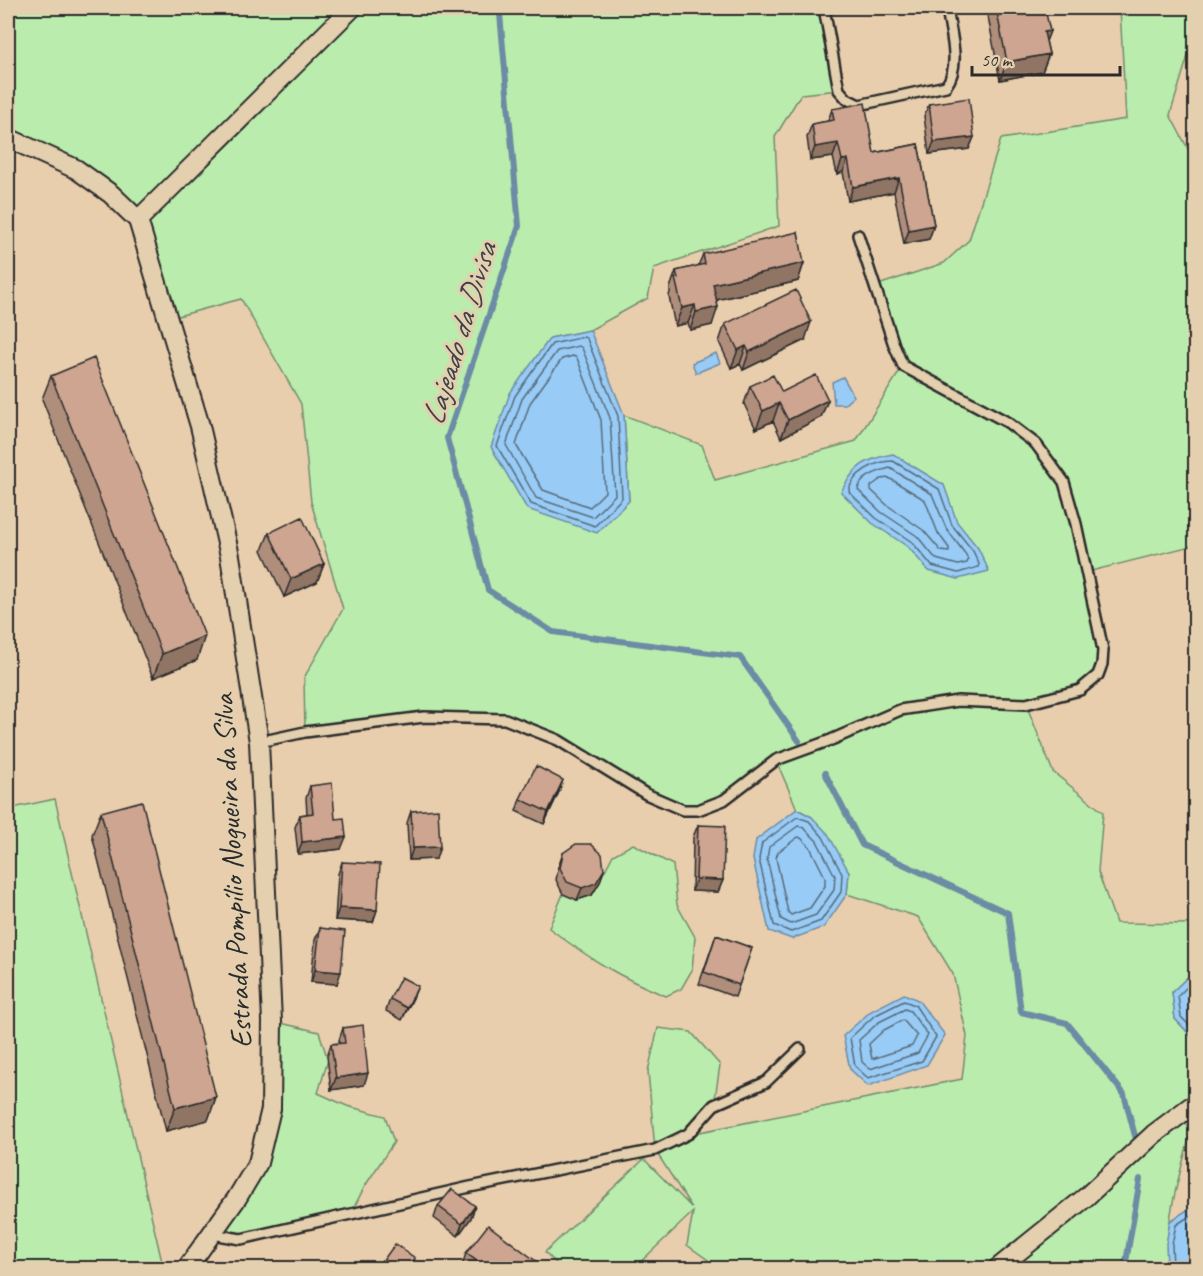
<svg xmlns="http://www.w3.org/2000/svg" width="1203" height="1276" viewBox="0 0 1203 1276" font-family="Caveat,sans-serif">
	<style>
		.green { fill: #baedad; stroke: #728c6c; stroke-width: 1.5 }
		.water { fill: #98cbf5; stroke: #6c8ba4; stroke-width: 1.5 }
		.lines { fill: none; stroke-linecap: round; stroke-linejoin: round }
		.shore { stroke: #576b7c; stroke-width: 1.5 }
		.stream { stroke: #6c8ba4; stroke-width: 6 }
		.lane-casing { stroke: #2b2b2b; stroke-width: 14 }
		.street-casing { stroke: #2b2b2b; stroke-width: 22 }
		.lane { stroke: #e4cfae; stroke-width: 9 }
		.street { stroke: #e4cfae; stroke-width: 18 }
		.wall { fill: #b08e7c; stroke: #2b2b2b; stroke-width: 1.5 }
		.shaded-wall { fill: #907465; stroke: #2b2b2b; stroke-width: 1.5 }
		.building { fill: #cda590; stroke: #2b2b2b; stroke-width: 1.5 }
		.labels { text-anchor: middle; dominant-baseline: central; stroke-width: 6; stroke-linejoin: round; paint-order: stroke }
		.street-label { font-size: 30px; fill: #2b2b2b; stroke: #e4cfae }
		.water-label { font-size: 32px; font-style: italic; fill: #3b4349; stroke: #e4cfae }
	</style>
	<rect width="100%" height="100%" fill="#e9ceae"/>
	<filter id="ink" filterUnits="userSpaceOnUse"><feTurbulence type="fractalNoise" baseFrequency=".0167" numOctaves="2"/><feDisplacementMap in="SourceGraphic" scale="12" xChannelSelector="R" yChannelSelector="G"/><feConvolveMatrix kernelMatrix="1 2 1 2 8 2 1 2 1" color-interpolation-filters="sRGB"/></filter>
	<g filter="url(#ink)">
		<path class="green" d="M 8,8 L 824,8 L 839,90 L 801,94 L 775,137 L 779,226 L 654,268 L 648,298 L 590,330 L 550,338 L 629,501 L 624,415 L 702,445 L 715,480 L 856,441 L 903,366 L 875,286 L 944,263 L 969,240 L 1001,139 L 1126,119 L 1120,8 L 1195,8 L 1195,33 L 1170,115 L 1195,162 L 1195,545 L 1087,572 L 1102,664 L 1080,690 L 1026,704 L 1053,772 L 1103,812 L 1098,872 L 1116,923 L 1195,924 L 1195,970 L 1172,992 L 1175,1019 L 1195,1040 L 1196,1106 L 1176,1118 L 1192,1129 C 1179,1175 1165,1221 1167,1268 L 701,1268 L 708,1260 L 687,1245 L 693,1212 L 634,1268 L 561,1268 L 545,1252 L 644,1159 L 692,1208 L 655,1150 L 648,1071 L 658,1028 L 691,1032 L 720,1065 L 714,1105 L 690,1134 L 962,1079 L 967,1036 L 953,974 L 918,917 L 847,894 L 849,872 L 812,817 L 797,809 L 776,760 L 724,800 L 683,810 L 558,740 L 489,719 L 424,717 L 305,732 L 304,678 L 343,609 L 311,502 L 301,404 L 241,299 L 167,319 L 138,220 L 111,194 L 8,138 Z
			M 55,799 L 162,1262 L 134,1268 L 8,1268 L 8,809 Z
			M 633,844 L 673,865 L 677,905 L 695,937 L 692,970 L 681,989 L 666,996 C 621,978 588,958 549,928 L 563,894 L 577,900 L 592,895 L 613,855 Z
			M 272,1021 L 319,1032 L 328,1060 L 318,1093 L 347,1106 L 385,1116 L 394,1142 L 365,1186 L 350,1215 L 241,1239 L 212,1234 L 258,1162 Z"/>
		<path class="water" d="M 590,330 L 624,415 L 629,501 L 597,533 L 527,509 L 491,447 L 510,393 L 550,338 Z
			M 716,353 L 720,363 L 696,373 L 692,363 Z
			M 843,377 L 854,396 L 845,404 L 834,404 L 832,382 Z
			M 893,454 L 944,485 L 957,522 L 978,548 L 989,571 L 958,579 L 929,571 L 908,547 L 872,523 L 841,492 C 854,466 865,459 893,454 Z
			M 797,809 L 812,817 L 828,834 L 849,872 L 847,894 L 824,927 L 792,939 L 769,931 L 753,859 L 756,840 Z
			M 1195,970 L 1195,1040 L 1175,1019 L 1172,992 Z
			M 904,994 L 918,1000 L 945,1035 L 927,1065 L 868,1086 L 850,1069 L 843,1036 L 871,1011 Z
			M 1195,1205 L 1195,1268 L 1167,1268 L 1166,1244 L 1170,1221 Z"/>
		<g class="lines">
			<path class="shore" d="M 584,337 L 587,339 L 618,416 L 622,498 L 595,526 L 531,504 L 497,446 L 515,396 L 552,344 Z
				M 579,346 L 582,348 L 610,418 L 615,495 L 593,517 L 536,498 L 506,445 L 522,399 L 557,351 Z
				M 573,356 L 577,358 L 601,420 L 605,492 L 590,507 L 543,490 L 516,445 L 530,403 L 562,359 Z
				M 893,461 L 939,489 L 952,525 L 973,551 L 979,564 L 978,567 L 958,573 L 932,566 L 912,542 L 876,518 L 849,492 C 851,473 876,461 893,461 Z
				M 890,468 L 932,494 L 946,528 L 966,555 L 968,560 L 967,563 L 958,565 L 936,559 L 917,536 L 881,512 L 858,490 C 860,477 878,471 890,468 Z
				M 889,478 L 925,500 L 938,533 L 949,548 L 949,552 L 941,551 L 923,530 L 887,505 L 871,490 L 871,486 L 881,479 Z
				M 797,817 L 809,821 L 823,837 L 842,874 L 841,892 L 821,921 L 791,932 L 774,925 L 759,859 L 762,843 Z
				M 798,826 L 804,828 L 817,841 L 835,876 L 834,890 L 816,915 L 791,924 L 781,919 L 767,859 L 769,847 Z
				M 798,837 L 801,838 L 810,847 L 825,877 L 825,886 L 810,908 L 791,915 L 788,912 L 776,858 L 778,852 Z
				M 1196,978 L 1178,996 L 1181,1017 L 1196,1032
				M 904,1001 L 915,1005 L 936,1037 L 922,1061 L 868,1078 L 855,1066 L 850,1038 L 874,1016 Z
				M 905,1009 L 910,1011 L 928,1035 L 918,1053 L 870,1069 L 862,1062 L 859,1040 L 879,1022 Z
				M 903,1020 L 917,1036 L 912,1046 L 872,1059 L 869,1044 L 884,1030 Z
				M 1173,1268 L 1172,1244 L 1176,1225 L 1196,1212"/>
			<path class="stream" d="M 501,8 L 500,14 L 519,226 L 447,438 L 488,590 L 553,632 L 740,657 L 799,741
				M 825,773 L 862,845 L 1008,913 L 1021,1012 L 1067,1023 L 1124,1094 L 1135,1136
				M 1125,1268 L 1140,1179"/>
			<defs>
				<path id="lane" d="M 824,8 L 839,90 L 847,99 L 859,105 L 946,86 C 962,65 950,32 947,8
					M 259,742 L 305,732 L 424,717 L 505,719 L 558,740 L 646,794 L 683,810 L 698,810 L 724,800 L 776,760 L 831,740 L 900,710 L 958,701 L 1026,704 L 1080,690 L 1098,675 L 1102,664 L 1103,650 L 1076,524 L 1064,482 L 1036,444 L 1007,422 L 903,366 L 894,345 L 858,235
					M 212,1234 L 241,1239 L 470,1187 L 655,1150 L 688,1134 L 714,1105 L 766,1082 L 800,1049"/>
				<path id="street" d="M 8,138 L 76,169 L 111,194 L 138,220 L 200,426 L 230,556 L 259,742 L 272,1021 L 271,1109 L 258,1163 L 237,1198 L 187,1268
					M 138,220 L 352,8
					M 998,1268 L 1086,1197 L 1154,1134 L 1190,1107 L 1196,1106"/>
			</defs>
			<use href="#lane" class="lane-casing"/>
			<use href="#street" class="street-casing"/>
			<use href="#lane" class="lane"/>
			<use href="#street" class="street"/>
		</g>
		<path class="wall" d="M 976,8 L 1031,8 L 1032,12 L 1050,31 L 1046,41 L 1049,54 L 1042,72 L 1000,80 L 987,11 L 976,12 Z
			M 929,104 L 974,137 L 969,149 L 929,154 L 924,116 Z
			M 832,109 L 874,153 L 918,144 L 934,225 L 929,239 L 904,244 L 894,192 L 848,201 L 843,172 L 837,174 L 833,157 L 810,160 L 807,137 L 812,124 L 828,121 Z
			M 703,254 L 804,263 L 798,281 L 717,300 L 712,325 L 690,330 L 688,323 L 675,326 L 669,296 L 670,292 L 670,288 L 676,271 L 698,266 Z
			M 725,324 L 805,340 L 743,370 L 740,364 L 731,368 L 719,342 Z
			M 51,376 L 197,660 L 153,678 L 42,399 Z
			M 750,386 L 782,392 L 828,400 L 821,417 L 781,438 L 773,421 L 756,429 L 744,404 Z
			M 269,533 L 324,564 L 317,582 L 284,597 L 262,550 Z
			M 310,786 L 335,819 L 341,849 L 298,854 L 295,827 L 300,815 L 307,814 L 306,798 Z
			M 559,792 L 544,824 L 516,811 L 520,799 Z
			M 411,811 L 436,859 L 409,860 L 407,823 Z
			M 101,812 L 216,1097 L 208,1120 L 166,1131 L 92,835 Z
			M 698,825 L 723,880 L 718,892 L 692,891 L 693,837 Z
			M 563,853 L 600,882 L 592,895 L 577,900 L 563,894 L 556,880 L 559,865 Z
			M 342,862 L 377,910 L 373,922 L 335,920 L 338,874 Z
			M 320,928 L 337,984 L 311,982 L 315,940 Z
			M 716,935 L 752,948 L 735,997 L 699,984 Z
			M 413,998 L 402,1020 L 386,1011 L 390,999 Z
			M 343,1028 L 364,1085 L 331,1090 L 327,1056 L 331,1044 L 339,1043 L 339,1040 Z
			M 438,1206 L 475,1206 L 471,1218 L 458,1236 L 434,1218 Z
			M 466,1253 L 544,1267 L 555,1269 L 461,1269 Z"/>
		<path class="shaded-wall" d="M 978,8 L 988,8 L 987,11 L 976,12 Z
			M 1050,31 L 1043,49 L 1044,32 Z
			M 1049,54 L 1042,72 L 1000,80 L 1007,62 Z
			M 974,137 L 969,149 L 929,154 L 934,142 Z
			M 838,143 L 833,157 L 810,160 L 815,147 Z
			M 848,159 L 843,172 L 837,174 L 842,160 Z
			M 899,178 L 894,192 L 848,201 L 853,187 Z
			M 934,225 L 929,239 L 904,244 L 909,230 Z
			M 804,263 L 798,281 L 707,302 L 713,284 Z
			M 695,305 L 688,323 L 675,326 L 682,308 Z
			M 718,307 L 712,325 L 690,330 L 696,312 Z
			M 811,322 L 805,340 L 743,370 L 749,352 Z
			M 746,346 L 740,364 L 731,368 L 738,350 Z
			M 828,400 L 821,417 L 781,438 L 788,420 Z
			M 779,403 L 773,421 L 756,429 L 763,411 Z
			M 324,564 L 317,582 L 284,597 L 291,579 Z
			M 205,636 L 197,660 L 153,678 L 162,654 Z
			M 563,780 L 559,792 L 544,824 L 548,812 Z
			M 346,837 L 341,849 L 298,854 L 302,842 Z
			M 440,847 L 436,859 L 409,860 L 413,848 Z
			M 604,870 L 600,882 L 592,895 L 577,900 L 582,888 Z
			M 696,879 L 723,880 L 718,892 L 692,891 Z
			M 339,908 L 377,910 L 373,922 L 335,920 Z
			M 315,970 L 341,972 L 337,984 L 311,982 Z
			M 418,986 L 413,998 L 402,1020 L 407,1008 Z
			M 368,1073 L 364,1085 L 331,1090 L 336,1078 Z
			M 216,1097 L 208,1120 L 166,1131 L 175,1108 Z
			M 475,1206 L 471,1218 L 458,1236 L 462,1224 Z
			M 415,1258 L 412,1269 L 408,1269 Z"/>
		<path class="building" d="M 996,8 L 1031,8 L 1032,12 L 1045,9 L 1050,31 L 1044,32 L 1049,54 L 1007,62 Z
			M 969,98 L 974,137 L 934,142 L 929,104 Z
			M 865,103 L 874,153 L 918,144 L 934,225 L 909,230 L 899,178 L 853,187 L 848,159 L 842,160 L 838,143 L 815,147 L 812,124 L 834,120 L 832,109 Z
			M 798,232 L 804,263 L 713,284 L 718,307 L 696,312 L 695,305 L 682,308 L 675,278 L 678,278 L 676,271 L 705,264 L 703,254 Z
			M 796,290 L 811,322 L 749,352 L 746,346 L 738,350 L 725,324 Z
			M 94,358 L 205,636 L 162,654 L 51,376 Z
			M 773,375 L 782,392 L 816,375 L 828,400 L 788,420 L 779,403 L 763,411 L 750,386 Z
			M 302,517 L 324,564 L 291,579 L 269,533 Z
			M 536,766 L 563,780 L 548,812 L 520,799 Z
			M 332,783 L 335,819 L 344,818 L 346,837 L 302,842 L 300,815 L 313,813 L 310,786 Z
			M 142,801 L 216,1097 L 175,1108 L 101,812 Z
			M 438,809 L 440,847 L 413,848 L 411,811 Z
			M 698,825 L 725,826 L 723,880 L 696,879 Z
			M 576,844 L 591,844 L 602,854 L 604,870 L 596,883 L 582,888 L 567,882 L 560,868 L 563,853 Z
			M 342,862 L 380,864 L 377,910 L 339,908 Z
			M 320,928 L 345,931 L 341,972 L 315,970 Z
			M 716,935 L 752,948 L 739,985 L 704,972 Z
			M 401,977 L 418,986 L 407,1008 L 390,999 Z
			M 363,1025 L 368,1073 L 336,1078 L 331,1044 L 345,1043 L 343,1028 Z
			M 452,1189 L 475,1206 L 462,1224 L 438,1206 Z
			M 488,1225 L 544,1267 L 547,1263 L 555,1269 L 478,1269 L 481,1264 L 466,1253 Z
			M 395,1244 L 415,1258 L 408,1269 L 377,1269 Z"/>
	</g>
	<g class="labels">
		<g class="street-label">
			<text transform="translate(232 871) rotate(-93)">Estrada Pompílio Nogueira da Silva</text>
		</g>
		<g class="water-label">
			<text transform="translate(459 334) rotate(-73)">Lajeado da Divisa</text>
		</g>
	</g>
	<rect width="1203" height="1276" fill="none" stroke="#e4cfae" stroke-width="30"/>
	<rect x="15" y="15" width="1173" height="1246" fill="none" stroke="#2b2b2b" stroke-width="2" filter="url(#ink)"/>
	<path d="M972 66v9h148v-9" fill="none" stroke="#2b2b2b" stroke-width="3"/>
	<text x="981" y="66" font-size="18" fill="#2b2b2b" stroke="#e4cfae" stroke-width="4.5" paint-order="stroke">50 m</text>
</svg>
